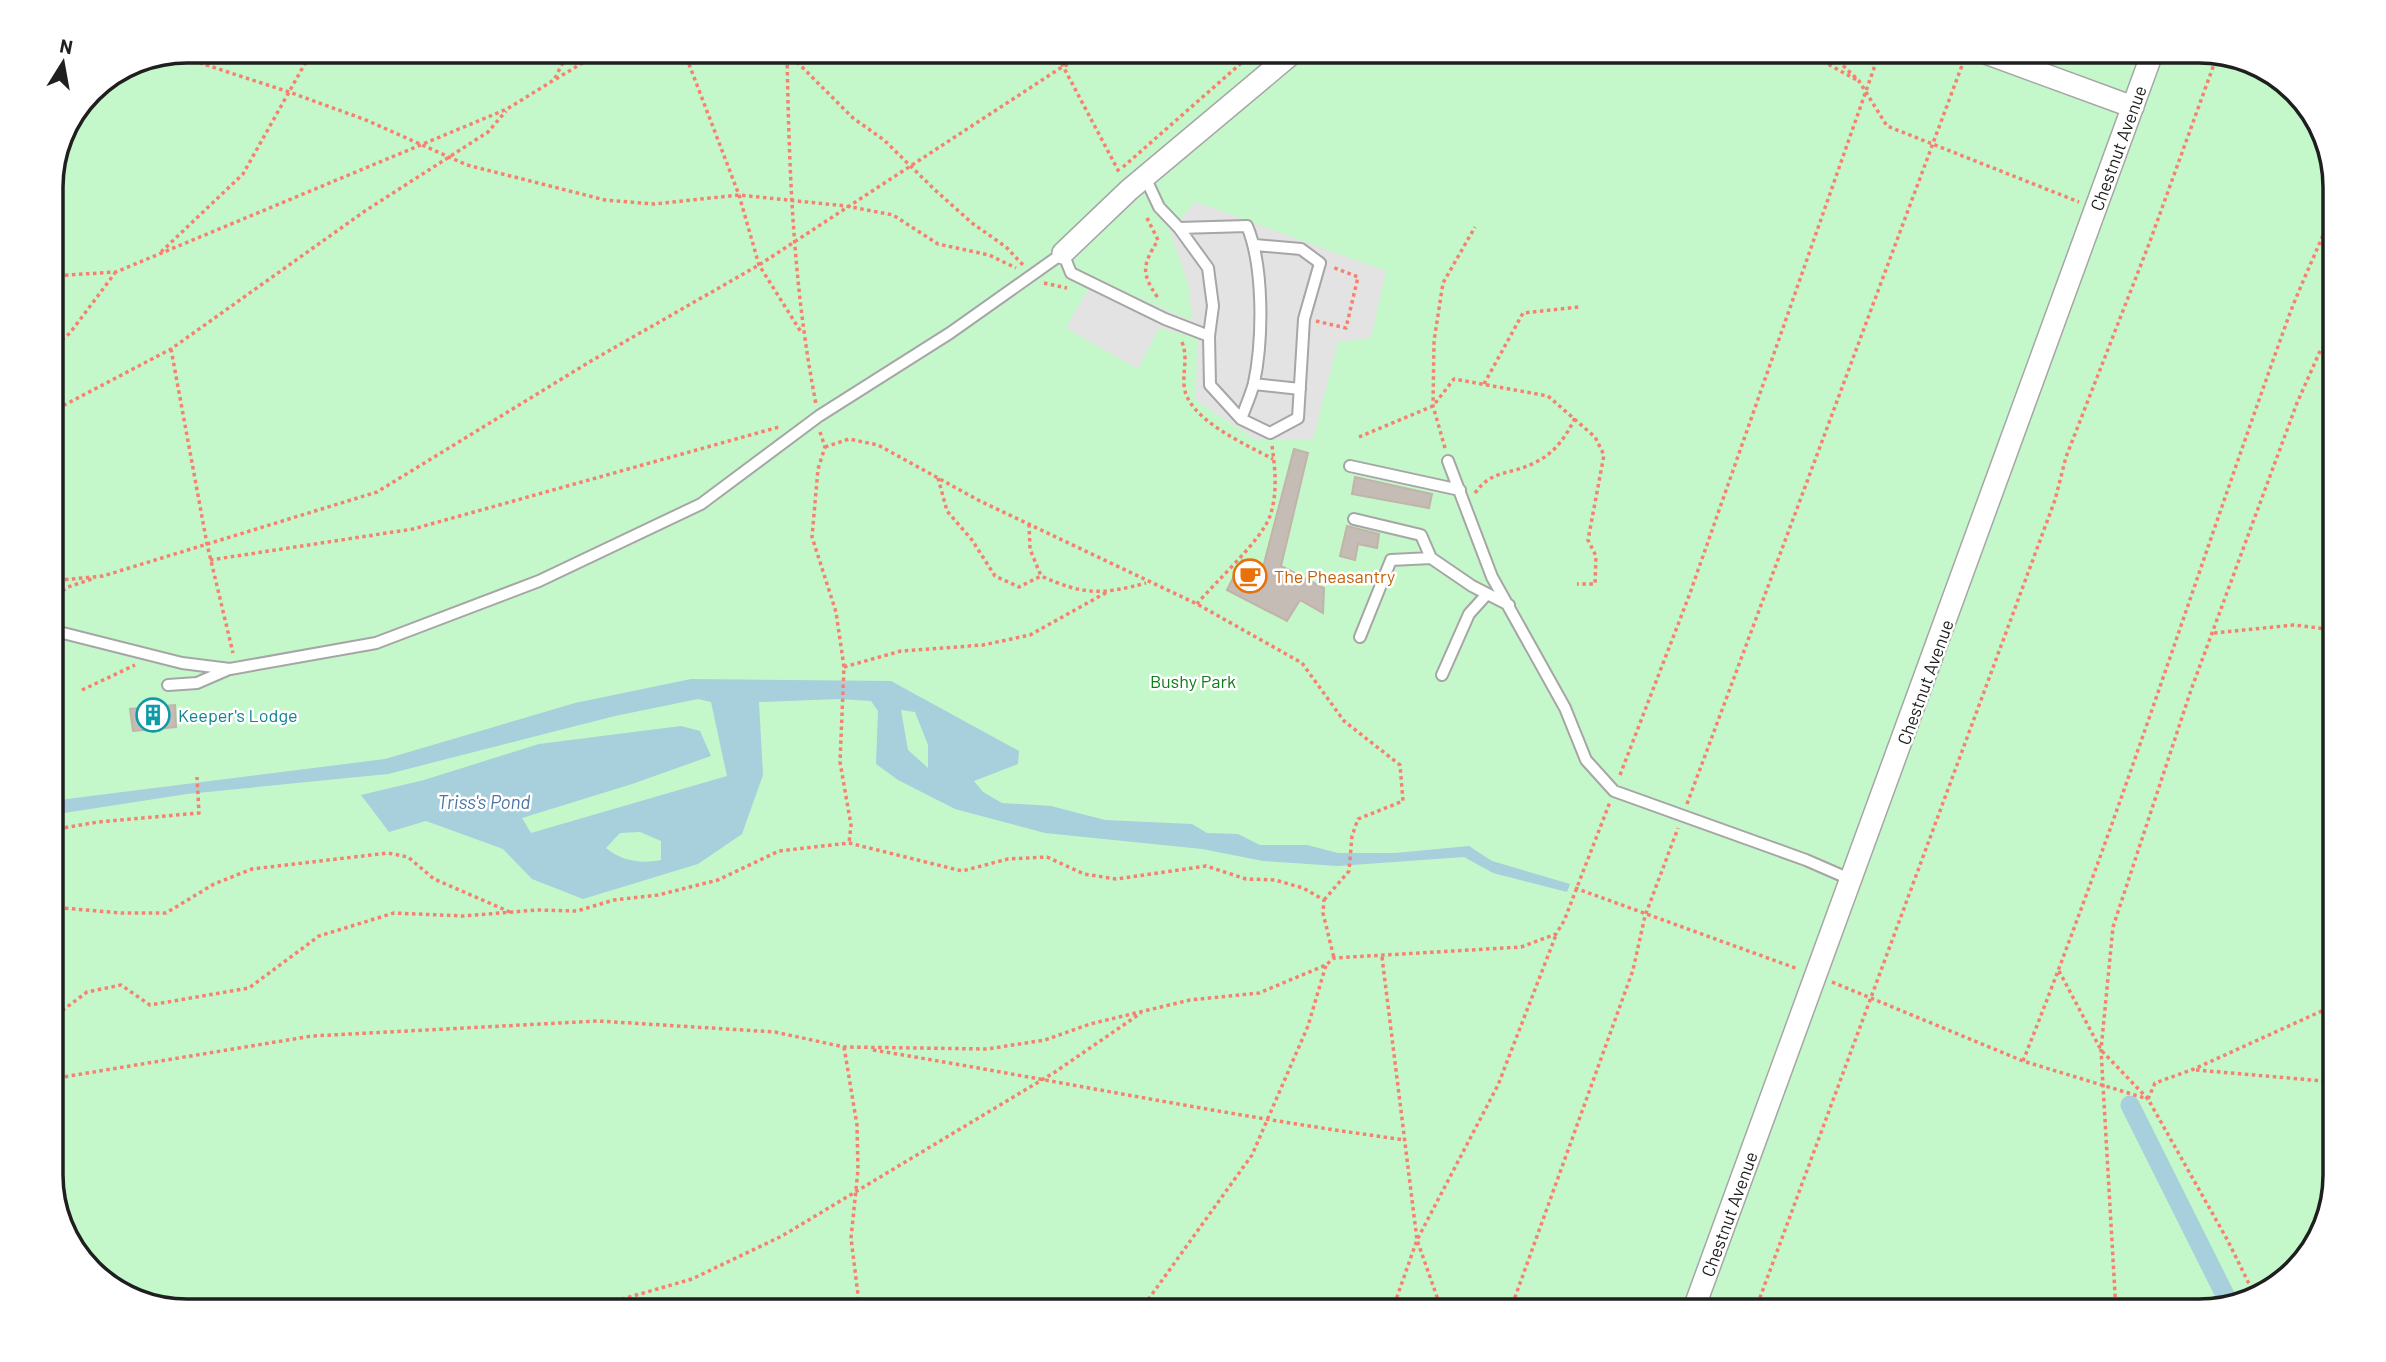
<svg xmlns="http://www.w3.org/2000/svg" width="2386" height="1362" viewBox="0 0 2386 1362" font-family="Barlow,sans-serif">
	<style>
		.park { fill: #c4f8ca }
		.parking { fill: #e3e3e3 }
		.water { fill: #a7cfdc; fill-rule: evenodd }
		.lines { fill: none; stroke-linecap: round; stroke-linejoin: round }
		.canal { stroke: #a7cfdc; stroke-width: 19 }
		.building { fill: #c4bcb5; stroke: #c1b4a8; stroke-width: 2 }
		.service-casing { stroke: #a6a6a6; stroke-width: 14 }
		.minor-casing { stroke: #a6a6a6; stroke-width: 24 }
		.path { stroke: #f68170; stroke-width: 3.5; stroke-dasharray: 3.5 3.5; stroke-linecap: butt }
		.service { stroke: #fff; stroke-width: 10 }
		.minor { stroke: #fff; stroke-width: 21 }
		.labels { text-anchor: middle; dominant-baseline: central; stroke-width: 5; stroke-linejoin: round; paint-order: stroke }
		.street-label { font-size: 18px; fill: #1f1f1f; stroke: #fff }
		.food-label { font-size: 18px; fill: #c56008; stroke: #fff; text-anchor: start }
		.park-label { font-size: 18px; fill: #0e7c1a; stroke: #fff }
		.culture-label { font-size: 18px; fill: #0d838f; stroke: #fff; text-anchor: start }
		.water-label { font-size: 19px; font-style: italic; fill: #4a75a5; stroke: #fff }
		.rim { fill: none; stroke: #1f1f1f; stroke-width: 3.5 }
	</style>
	<rect width="100%" height="100%" fill="#f0ede6"/>
	<path class="park" d="M 187,51 L 2199,51 L 2267,69 L 2313,111 L 2335,178 L 2335,1176 L 2317,1243 L 2268,1293 L 2200,1311 L 187,1311 L 119,1293 L 73,1251 L 51,1184 L 51,178 L 61,134 L 91,90 L 135,61 Z"/>
	<path class="parking" d="M 1196,202 L 1386,271 L 1371,338 L 1338,342 L 1313,439 L 1256,440 L 1196,400 L 1197,338 L 1159,328 L 1138,369 L 1066,328 L 1094,279 L 1192,321 L 1189,287 L 1170,230 Z"/>
	<path class="water" d="M 691,679 L 891,681 L 1019,751 L 1018,764 L 974,781 L 983,792 L 1002,803 L 1051,806 L 1105,820 L 1192,824 L 1207,833 L 1238,834 L 1260,845 L 1307,845 L 1338,853 L 1395,853 L 1469,846 L 1492,861 L 1570,884 L 1567,892 L 1493,873 L 1464,857 L 1338,866 L 1263,861 L 1202,849 L 1045,833 L 955,809 L 898,780 L 876,764 L 878,711 L 871,701 L 839,699 L 759,702 L 763,775 L 742,834 L 698,864 L 583,899 L 532,879 L 503,849 L 426,821 L 389,832 L 361,795 L 424,780 L 539,744 L 681,726 L 700,731 L 711,756 L 632,784 L 522,818 L 531,833 L 727,776 L 711,702 L 698,699 L 615,716 L 388,774 L 187,794 L 51,815 L 51,801 L 385,759 L 575,703 ZM 901,710 L 915,712 L 928,745 L 928,768 L 908,750 ZM 640,832 L 661,841 L 661,860 C 640,864 622,861 606,848 L 620,833 Z"/>
	<g class="lines">
		<path class="canal" d="M 2130,1105 L 2229,1303"/>
	</g>
	<path class="building" d="M 1294,449 L 1308,453 L 1281,566 L 1324,588 L 1323,613 L 1300,600 L 1287,621 L 1227,590 L 1242,560 L 1262,571 Z
		M 1355,477 L 1432,494 L 1429,508 L 1352,494 Z
		M 1347,526 L 1379,534 L 1377,548 L 1358,544 L 1355,560 L 1340,556 Z
		M 175,705 L 176,727 L 133,731 L 130,709 Z"/>
	<g class="lines">
		<defs>
			<path id="service" d="M 1145,177 L 1159,207 L 1179,228 L 1208,268 L 1213,306 L 1209,336 L 1210,385 L 1241,419 L 1270,433 L 1298,418 L 1304,319 L 1320,263 L 1301,249 L 1255,245
				M 1179,228 L 1247,226 C 1264,266 1263,340 1254,383 C 1251,395 1245,408 1241,419
				M 1254,384 L 1300,389
				M 1448,461 L 1492,577 L 1565,708 L 1586,760 L 1614,791 L 1806,860 L 1852,880
				M 1350,466 L 1460,490
				M 1354,519 L 1421,535 L 1431,558 L 1472,586 L 1509,605
				M 51,630 L 182,663 L 230,669 L 376,643 L 539,581 L 701,504 L 819,416 L 950,333 L 1063,253 L 1071,273 L 1165,319 L 1209,336
				M 1360,637 L 1391,560 L 1431,558
				M 1442,675 L 1469,614 L 1487,594
				M 168,685 L 197,683 L 227,670"/>
			<path id="minor" d="M 1980,51 L 2133,107
				M 1063,253 L 1129,190 L 1295,51
				M 1693,1311 L 2153,51"/>
		</defs>
		<use href="#service" class="service-casing"/>
		<use href="#minor" class="minor-casing"/>
		<path class="path" d="M 684,51 L 739,195 L 759,265 L 801,332
			M 787,51 C 789,170 793,287 816,404
			M 1055,51 L 1119,172
			M 1804,51 L 1857,80
			M 1828,51 L 1859,81 L 1887,126 L 2079,202
			M 787,52 L 853,118 L 884,140 L 935,190 L 972,223 L 1006,247 L 1024,266
			M 158,56 L 188,59 L 289,92 L 366,120 L 467,165 L 605,200 L 654,204 L 739,195 L 846,206 L 893,215 L 938,244 L 989,255 L 1016,268
			M 556,79 L 602,51
			M 1123,167 L 1255,51
			M 1147,218 L 1158,240 C 1142,266 1141,273 1158,298
			M 161,252 L 243,174 L 312,51
			M 51,276 L 116,272 L 507,109 L 554,80 L 569,51
			M 1044,283 L 1067,288
			M 1316,321 L 1346,328 L 1358,277 L 1332,267
			M 1182,342 C 1188,358 1183,368 1184,385 C 1186,419 1247,445 1273,459
			M 51,349 L 70,333 L 115,273
			M 171,349 L 207,544 L 233,653
			M 1484,384 L 1523,313 L 1579,307
			M 51,412 L 171,349 L 365,211 L 488,132 L 506,111
			M 820,432 L 825,447 L 818,469 L 812,537 L 836,612 L 844,667 L 840,762 L 851,825 L 849,843
			M 1359,437 L 1433,406 L 1454,379 L 1548,396 L 1595,437 L 1604,455 L 1588,540 L 1596,556 L 1595,584 L 1577,584
			M 825,447 L 849,439 L 878,445 L 978,500 L 1197,604 L 1302,663 L 1344,721 L 1400,765 L 1403,801 L 1358,819 L 1352,836 L 1349,871 L 1324,900
			M 1445,448 L 1433,406 L 1434,341 L 1443,283 L 1475,227
			M 938,478 L 947,511 L 972,540 L 995,576 L 1019,587 L 1041,576
			M 1475,493 C 1492,469 1511,475 1534,463 C 1554,454 1566,437 1575,418
			M 1029,524 L 1030,549 L 1041,576 C 1083,595 1102,595 1146,583
			M 210,560 L 413,529 L 779,427
			M 51,581 L 103,576 L 377,492 L 591,361 L 759,265 L 1062,67 L 1099,51
			M 51,599 L 68,587 L 95,578
			M 1197,604 C 1215,582 1261,541 1270,516 C 1278,492 1275,469 1272,445
			M 2214,633 L 2294,625 L 2335,630
			M 844,667 L 901,651 L 983,645 L 1030,635 L 1109,591
			M 82,690 L 135,665
			M 1620,775 L 1689,596 L 1880,51
			M 1687,804 L 1964,60
			M 51,830 L 98,822 L 199,813 L 197,777
			M 1575,888 L 1798,969
			M 51,907 L 121,913 L 166,913 L 214,884 L 252,869 L 388,853 L 408,857 L 434,879 L 510,912
			M 1382,957 L 1417,1240 L 1392,1311
			M 2059,971 L 2101,1050 L 2148,1099 L 2228,1241 L 2255,1296
			M 1832,982 L 2023,1061 L 2148,1099
			M 51,1019 L 87,992 L 121,985 L 150,1005 L 249,988 L 319,936 L 394,913 L 463,916 L 537,910 L 577,911 L 614,900 L 658,895 L 718,880 L 779,851 L 849,843 L 962,871 L 1008,859 L 1047,857 L 1084,874 L 1116,879 L 1206,866 L 1246,879 L 1275,880 L 1303,888 L 1324,900 L 1323,913 L 1334,958
			M 844,1047 L 857,1125 L 858,1170 L 851,1238 L 860,1311
			M 873,1050 C 1050,1079 1226,1116 1405,1140
			M 2023,1061 C 2121,815 2200,562 2290,313 C 2304,277 2321,242 2335,206
			M 2196,1070 L 2335,1082
			M 51,1079 L 312,1036 L 598,1021 L 775,1032 L 844,1047 L 987,1049 L 1045,1040 L 1090,1024 L 1190,1000 L 1259,993 L 1326,965 L 1334,958 L 1521,947 L 1556,934 L 1564,921 L 1610,802
			M 2148,1099 L 2155,1083 L 2194,1069 L 2335,1005
			M 581,1311 L 692,1279 L 782,1236 L 1055,1072 L 1141,1013
			M 1140,1311 L 1252,1155 L 1308,1026 L 1326,965
			M 1442,1311 L 1417,1240 L 1498,1085 L 1556,935
			M 1510,1311 L 1633,970 L 1645,916 L 1678,828
			M 1755,1311 L 2055,500 L 2066,457 L 2149,244 L 2217,56
			M 2116,1311 L 2101,1050 L 2113,927 L 2191,690 L 2297,403 L 2321,349 L 2335,338"/>
		<use href="#service" class="service"/>
		<use href="#minor" class="minor"/>
	</g>
	<defs>
		<symbol id="cafe-ring" viewBox="-11 -11 22 22"><circle r="9.5" fill="#fff" stroke="#e8710a" stroke-width="1.5"/><path d="M-5.5-4.5H6V0H3Q3 3.5 0 3.5H-2.5Q-5.5 3.5-5.5 0ZM3-3.2v2h1.7v-2ZM-6 4.5H4V6H-6Z" fill="#e8710a"/></symbol>
		<symbol id="building-ring" viewBox="-11 -11 22 22"><circle r="9.5" fill="#fff" stroke="#0f9aa8" stroke-width="1.5"/><path d="M-4-6H4V6H1V3H-1V6H-4ZM-2.5-4.3h1.7v1.8h-1.7ZM.8-4.3h1.7v1.8H.8ZM-2.5-1h1.7V.8h-1.7ZM.8-1h1.7V.8H.8Z" fill="#0f9aa8"/></symbol>
	</defs>
	<g fill-rule="evenodd">
		<use href="#cafe-ring" x="1231" y="557" width="38" height="38"/>
		<use href="#building-ring" x="134" y="696" width="38" height="38"/>
	</g>
	<g class="labels">
		<g class="street-label">
			<text transform="translate(2118 148) rotate(-70)">Chestnut Avenue</text>
			<text transform="translate(1925 682) rotate(-70)">Chestnut Avenue</text>
			<text transform="translate(1729 1214) rotate(-70)">Chestnut Avenue</text>
		</g>
		<g class="food-label">
			<text x="1274" y="576">The Pheasantry</text>
		</g>
		<g class="park-label">
			<text x="1193" y="681">Bushy Park</text>
		</g>
		<g class="culture-label">
			<text x="178" y="715">Keeper's Lodge</text>
		</g>
		<g class="water-label">
			<text x="484" y="801">Triss's Pond</text>
		</g>
	</g>
	<path d="M0 0H2386V1362H0ZM187 63H2199A124 124 0 0 1 2323 187V1175A124 124 0 0 1 2199 1299H187A124 124 0 0 1 63 1175V187A124 124 0 0 1 187 63Z" fill="#fff" fill-rule="evenodd"/>
	<path class="rim" d="M187 63H2199A124 124 0 0 1 2323 187V1175A124 124 0 0 1 2199 1299H187A124 124 0 0 1 63 1175V187A124 124 0 0 1 187 63Z"/>
	<g transform="translate(63 63) rotate(11)" stroke="#ffffff" stroke-width="5" paint-order="stroke">
	<path d="M0-5L12 26L0 18L-12 26Z" fill="#1f1f1f"/>
	<text y="-10" font-size="19" font-weight="bold" text-anchor="middle" fill="#1f1f1f">N</text>
	</g>
</svg>
